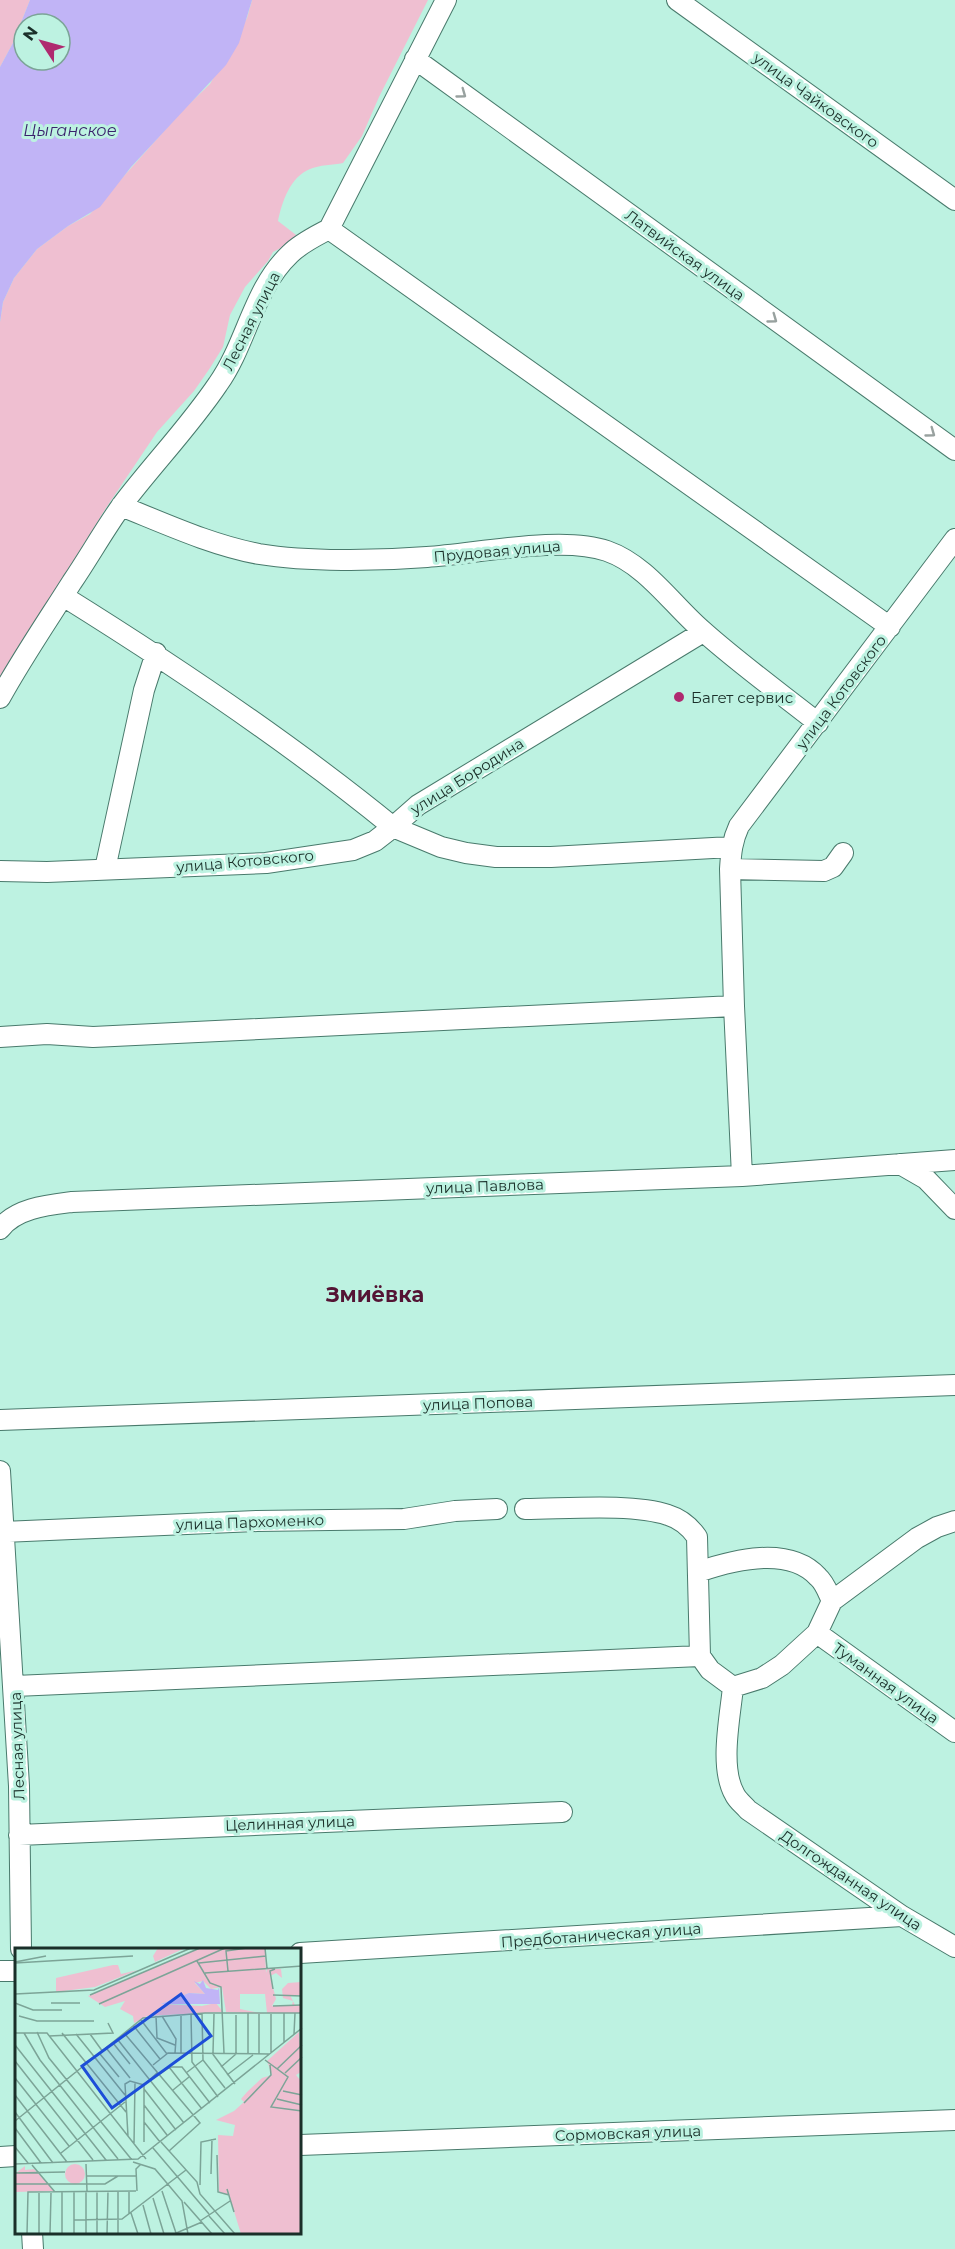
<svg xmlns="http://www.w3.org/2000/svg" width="955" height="2249" viewBox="0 0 955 2249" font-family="Montserrat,sans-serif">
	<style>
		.green { fill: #efbfd1 }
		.water { fill: #c1b4f6; fill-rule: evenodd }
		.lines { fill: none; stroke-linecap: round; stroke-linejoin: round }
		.street-casing { stroke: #497a6c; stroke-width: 22 }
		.street { stroke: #fff; stroke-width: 20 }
		.oneway { stroke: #98a19f }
		.poi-dot { fill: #af296f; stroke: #bdf2e1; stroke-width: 2 }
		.labels { text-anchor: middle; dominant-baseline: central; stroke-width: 6; stroke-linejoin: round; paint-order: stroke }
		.street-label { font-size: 15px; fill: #1a2f29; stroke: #bdf2e1 }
		.poi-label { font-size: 15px; fill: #1a2f29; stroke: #bdf2e1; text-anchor: start }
		.water-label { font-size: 16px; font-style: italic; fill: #3a226c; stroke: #bdf2e1 }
		.district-label { font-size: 21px; font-weight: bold; fill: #541434; stroke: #bdf2e1 }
		.inset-road { fill: none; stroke: #7ca497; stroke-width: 1.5 }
		.view { fill: #1d4ed8; fill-opacity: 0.15; stroke: #1d4ed8; stroke-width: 3 }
		.inset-edge { fill: none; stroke: #1a2f29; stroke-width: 3 }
	</style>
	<rect width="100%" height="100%" fill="#bdf2e1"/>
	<path class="green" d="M 0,0 L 30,0 L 13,43 L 0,67 Z
		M 252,0 L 428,0 L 379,97 L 362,136 L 343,163 C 333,165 319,165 310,169 C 290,177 282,202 278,221 L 300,238 L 273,252 L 268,261 L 245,287 L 230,315 L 223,347 L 210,368 L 194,391 L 157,432 L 106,508 L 0,680 L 0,322 L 3,302 L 14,278 L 37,249 L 68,226 L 90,214 L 182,111 L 210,84 L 247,18 Z"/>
	<path class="water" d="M 30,0 L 252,0 L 239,43 L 226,65 L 131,167 L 100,207 L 68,226 L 37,249 L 14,278 L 3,302 L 0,322 L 0,67 L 13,43 ZM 24,24 L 60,24 L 60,60 L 24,60 Z"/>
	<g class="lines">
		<defs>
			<path id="street" d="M 677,0 L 955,200
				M 415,59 L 955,450
				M 329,229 L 890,627
				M 121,506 C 166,524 211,545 259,554 C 308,562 376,561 427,557 C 476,554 562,535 607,551 C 647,565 673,606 704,632 C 740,664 780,693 818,723
				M 63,596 C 177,667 289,742 393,827 L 418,805 L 703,632
				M 0,698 C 22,658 48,620 72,582 C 89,557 104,530 122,505 C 153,464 189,427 218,384 C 247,343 253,289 290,254 C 301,243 316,236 329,229 L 446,0
				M 105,869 L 144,690 L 156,653
				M 730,869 L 824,871 L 833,867 L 843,853
				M 0,871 L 47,872 L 266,863 L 353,850 L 375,841 L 393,827 L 441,847 L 466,853 L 496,857 L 551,857 L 731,847
				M 0,1037 L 47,1034 L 93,1037 L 734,1006
				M 900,1164 L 926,1179 L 955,1209
				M 742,1176 L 734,1006 L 730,869 C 731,853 732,841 739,826 L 955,539
				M 0,1229 C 16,1208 48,1205 72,1202 L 742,1176 L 955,1160
				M 0,1420 L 955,1385
				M 0,1471 L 19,1786 L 21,1949
				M 525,1509 C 565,1509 632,1503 668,1515 C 681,1519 690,1527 697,1537 L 700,1656 L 710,1670 L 733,1687
				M 955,1521 L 937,1527 L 917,1538 L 832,1601 L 817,1633 L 782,1665 L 762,1678 L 733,1687 C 730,1718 719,1768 735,1795 C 738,1801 744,1805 748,1810 L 902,1916 L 955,1947
				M 3,1532 L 257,1521 L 404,1519 L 455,1511 L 497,1509
				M 698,1572 C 733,1560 789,1545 818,1577 C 825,1583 828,1593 832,1601
				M 817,1633 L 955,1732
				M 15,1686 L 700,1656
				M 19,1835 L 562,1812
				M 300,1953 L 902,1916
				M 0,1971 L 16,1971
				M 300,2145 L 955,2120
				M 0,2157 L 16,2156
				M 32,2232 L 33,2249"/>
		</defs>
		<use href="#street" class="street-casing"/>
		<use href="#street" class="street"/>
	</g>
	<defs><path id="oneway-chevron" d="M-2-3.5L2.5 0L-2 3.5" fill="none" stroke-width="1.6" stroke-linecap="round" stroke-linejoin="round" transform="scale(1.5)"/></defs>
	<g class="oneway">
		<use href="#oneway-chevron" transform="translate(462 94) rotate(36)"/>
		<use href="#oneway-chevron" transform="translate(773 319) rotate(36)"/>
		<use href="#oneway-chevron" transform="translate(931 433) rotate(36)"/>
	</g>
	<circle class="poi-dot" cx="679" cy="697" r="6"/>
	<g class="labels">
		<g class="street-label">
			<text transform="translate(816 100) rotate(36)">улица Чайковского</text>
			<text transform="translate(685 255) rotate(36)">Латвийская улица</text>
			<text transform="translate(251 321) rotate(-63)">Лесная улица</text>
			<text transform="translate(497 551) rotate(-5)">Прудовая улица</text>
			<text transform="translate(841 692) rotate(-53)">улица Котовского</text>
			<text transform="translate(467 776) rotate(-32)">улица Бородина</text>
			<text transform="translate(245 861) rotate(-5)">улица Котовского</text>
			<text transform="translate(485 1186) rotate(-2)">улица Павлова</text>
			<text transform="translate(478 1403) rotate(-2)">улица Попова</text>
			<text transform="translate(250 1522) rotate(-2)">улица Пархоменко</text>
			<text transform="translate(886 1683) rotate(36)">Туманная улица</text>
			<text transform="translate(17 1746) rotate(-92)">Лесная улица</text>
			<text transform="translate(290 1823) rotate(-2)">Целинная улица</text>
			<text transform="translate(851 1880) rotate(34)">Долгожданная улица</text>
			<text transform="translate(601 1935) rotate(-4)">Предботаническая улица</text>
			<text transform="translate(628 2133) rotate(-2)">Сормовская улица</text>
		</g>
		<g class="poi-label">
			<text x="691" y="697">Багет сервис</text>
		</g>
		<g class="water-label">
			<text x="70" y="130">Цыганское</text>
		</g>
		<g class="district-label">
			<text x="375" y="1294">Змиёвка</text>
		</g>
	</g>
	<g transform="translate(15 1948)">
		<rect width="286" height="286" fill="#bdf2e1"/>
		<path d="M 143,0 L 170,0 L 140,14 L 138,8 ZM 186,0 L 250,0 L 251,25 L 252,21 L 266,21 L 267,30 L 261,25 L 255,28 L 261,51 L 257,58 L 277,57 L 278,53 L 268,50 L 267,41 L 273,35 L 286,34 L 286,47 L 275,47 L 280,57 L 286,57 L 286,65 L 252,65 L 250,46 L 225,46 L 225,61 L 250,66 L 211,64 L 207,39 L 196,41 L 188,33 L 180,35 L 190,46 L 174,45 L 146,56 L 187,58 L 201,55 L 208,64 L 132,68 L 119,75 L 118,68 L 105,61 L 110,53 L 90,59 L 73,48 ZM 98,17 L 103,17 L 106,26 L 123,22 L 80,39 L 41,44 L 41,30 ZM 284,84 L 286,124 L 281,127 L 286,133 L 286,286 L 226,286 L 214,247 L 204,244 L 203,187 L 218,188 L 220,177 L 201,172 L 219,163 L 229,154 L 226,151 L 232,144 L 247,130 L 257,127 L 252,113 ZM50 226a10 10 0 1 1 20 0a10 10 0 1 1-20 0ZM 0,218 L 1,225 L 10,218 L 10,222 L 19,221 L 39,243 L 0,244 Z" fill="#efbfd1"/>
		<path d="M 188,32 L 191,40 L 203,42 L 204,39 L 205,56 L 146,56 L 174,45 L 190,46 L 179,33 L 185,36 Z" fill="#c1b4f6"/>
		<path class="inset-road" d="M 250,0 L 252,20M 182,13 L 195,35 L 206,39 L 209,105M 0,14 L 31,8M 0,15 L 118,8M 184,15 L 251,8M 213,23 L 211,3 L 232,0M 190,25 L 287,18M 258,41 L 255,23 L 260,21M 0,46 L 79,42 L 176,0M 75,47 L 185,0M 258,47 L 287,48M 0,55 L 18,62 L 47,62M 36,55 L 65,55M 84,56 L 210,0M 258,58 L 287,57M 187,65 L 188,112 L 210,140M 269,65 L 269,94M 176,66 L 177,114 L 203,149M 244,66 L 244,106M 4,68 L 22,73 L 79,73M 141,68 L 142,90 L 160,97M 147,68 L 161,91 L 160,105M 166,68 L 166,106M 126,72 L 152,106M 118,77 L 145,111M 22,84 L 34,110 L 117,212M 0,85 L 32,85 L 131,211M 9,85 L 25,112 L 103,211M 47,85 L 111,164M 61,86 L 110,147M 75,86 L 88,104M 110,86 L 185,175 L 154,203M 279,86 L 280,65M 34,88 L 98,85 L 93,75M 103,92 L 169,175M 98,95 L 115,116M 0,97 L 91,212M 92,101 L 115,130M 197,105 L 220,136M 198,105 L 199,66M 256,105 L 256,66M 85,106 L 104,129M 233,106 L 233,65M 250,112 L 273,129 L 256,159 L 287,163M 0,113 L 78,212M 138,117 L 153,105 L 254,106M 154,119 L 187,161M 206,119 L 221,106 L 221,67M 262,121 L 287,97M 171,125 L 188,112M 270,125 L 287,109M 145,126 L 155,119 L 167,119 L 195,155M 212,127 L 238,107M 0,130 L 54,198M 129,137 L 143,124M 129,141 L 161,182M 158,142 L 174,129M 268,143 L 287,147M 0,147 L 52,214M 262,151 L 287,157M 229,155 L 256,127 L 255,117M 129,157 L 152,187M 0,164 L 38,215M 0,173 L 128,70 L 190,65 L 287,65M 129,174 L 145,194M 0,180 L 26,215M 113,188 L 110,136 L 115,133 L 129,137M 129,194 L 129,137M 146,194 L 182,234 L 185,246 L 220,286M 119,196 L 120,134M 0,199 L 13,215M 138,200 L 194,266M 46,205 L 110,154M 202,207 L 203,244 L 214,247M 118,214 L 140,221 L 167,253 L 173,286M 0,216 L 123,211 L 287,80M 71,216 L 72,243M 17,217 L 40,244M 0,225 L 50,224M 196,226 L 197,191M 71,228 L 121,228M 0,236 L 90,236 L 103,228M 185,237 L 186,194 L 201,191M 212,241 L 219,264M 82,243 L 82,286M 114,243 L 114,266M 122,243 L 121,221 L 125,217M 147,243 L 161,285M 0,244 L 0,286M 24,245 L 24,286M 138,250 L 149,286M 169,254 L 197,286M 128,257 L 136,286M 116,265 L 123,286M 194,268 L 210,286M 59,272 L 107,271 L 171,222M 185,273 L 215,253M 0,286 L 59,286 L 59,244M 12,286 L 13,244 L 121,243M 35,286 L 36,245M 47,286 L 47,244M 71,286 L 71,243M 92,286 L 93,243M 103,286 L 103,243M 159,286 L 187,274"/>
		<path class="view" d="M 166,46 L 196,88 L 97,160 L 67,118 Z"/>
		<rect width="286" height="286" class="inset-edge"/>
	</g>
	<g transform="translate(42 42) rotate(306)"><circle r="28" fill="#bdf2e1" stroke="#7ca497" stroke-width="1.5"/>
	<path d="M0-4.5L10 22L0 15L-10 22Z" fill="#af296f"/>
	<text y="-9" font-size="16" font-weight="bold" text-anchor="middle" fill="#1a2f29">N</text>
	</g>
</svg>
